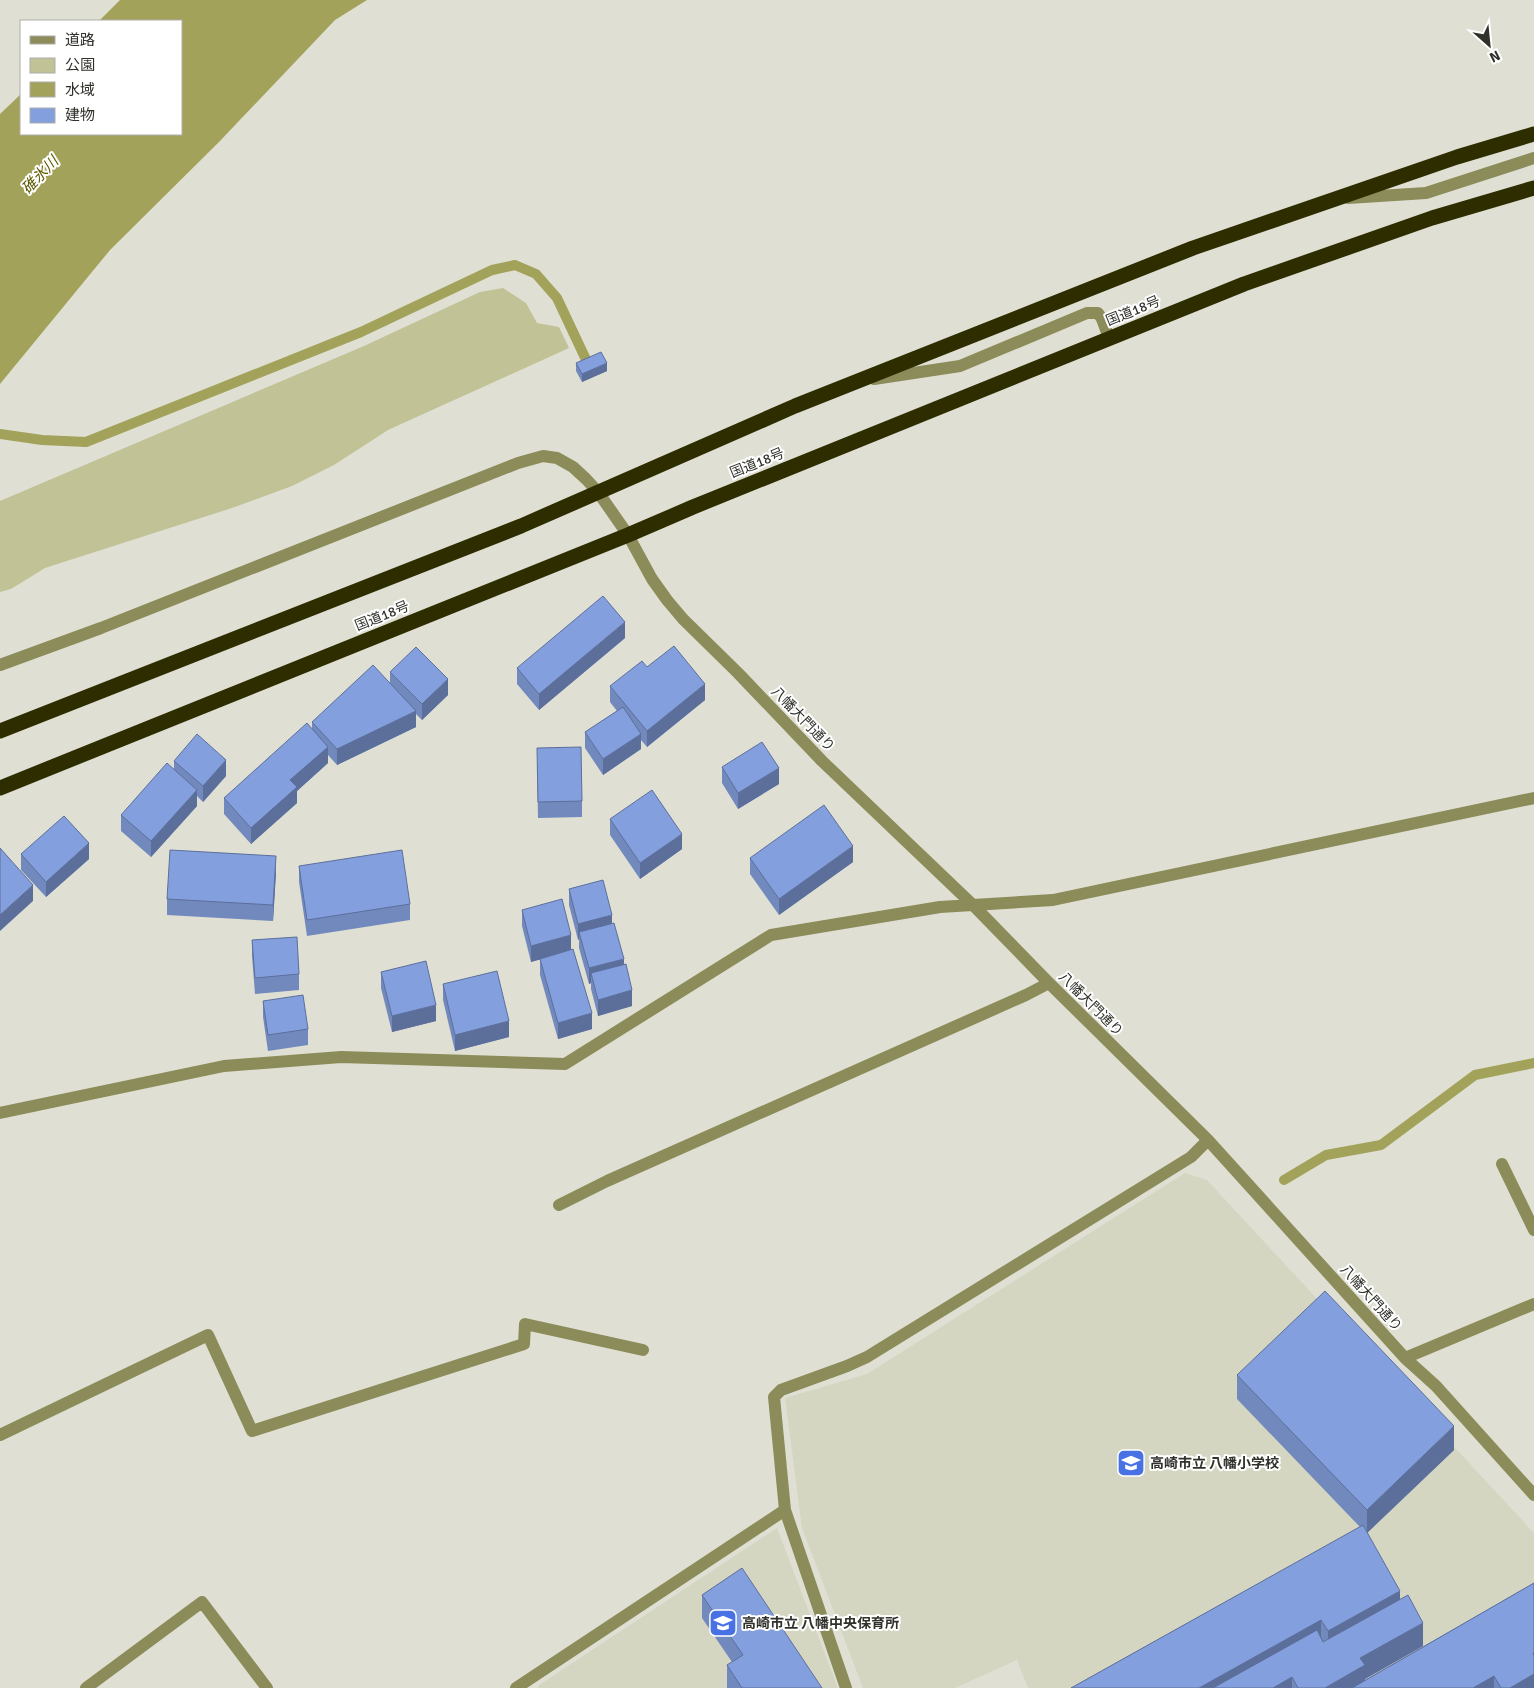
<svg xmlns="http://www.w3.org/2000/svg" width="1534" height="1688" viewBox="0 0 1534 1688" font-family="Signika,'Noto Sans JP',sans-serif">
	<style>
		.built { fill: #d5d6c2 }
		.green { fill: #c1c296 }
		.water { fill: #a2a25a }
		.lines { fill: none; stroke-linecap: round; stroke-linejoin: round }
		.stream { stroke: #a2a25a; stroke-width: 10 }
		.minor { stroke: #8b8c59; stroke-width: 12 }
		.highway { stroke: #2d2d00; stroke-width: 15 }
		.wall { fill: #7289be }
		.shaded-wall { fill: #5c6f9b }
		.building { fill: #849fdd; stroke: #5c6f9b }
		.labels { text-anchor: middle; dominant-baseline: central; stroke-width: 4; stroke-linejoin: round; paint-order: stroke }
		.street-label { font-size: 14px; fill: #31312c; stroke: #fff }
		.poi-label { font-size: 14px; font-weight: bold; fill: #31312c; stroke: #fff; text-anchor: start }
		.water-label { font-size: 15px; font-style: italic; fill: #5c5b00; stroke: #fff }
	</style>
	<rect width="100%" height="100%" fill="#dfe0d3"/>
	<path class="built" d="M 1185,1173 L 1207,1180 L 1534,1533 L 1534,1688 L 1028,1688 L 1017,1660 L 955,1688 L 863,1688 L 802,1528 L 785,1398 L 867,1374 Z
		M 777,1528 L 838,1688 L 538,1688 L 539,1685 Z"/>
	<path class="green" d="M 503,288 L 526,303 L 537,323 L 559,327 L 569,348 L 388,430 L 334,465 L 292,486 L 232,508 L 45,568 L 11,589 L 0,592 L 0,501 L 364,346 L 480,292 Z"/>
	<path class="water" d="M 120,0 L 367,0 L 335,20 L 219,142 L 110,250 L 0,384 L 0,114 L 21,94 L 21,134 L 181,134 L 181,21 L 99,21 Z"/>
	<g class="lines">
		<path class="stream" d="M 0,434 L 42,440 L 86,442 L 361,332 L 492,270 L 515,265 L 536,274 L 557,298 L 589,366
			M 1284,1180 L 1326,1155 L 1381,1145 L 1475,1075 L 1534,1063"/>
		<path class="minor" d="M 1348,198 L 1426,193 L 1534,158
			M 874,379 L 960,366 L 1087,313 L 1098,313 L 1102,319 L 1109,338
			M 0,665 L 101,628 L 518,463 L 543,456 L 557,458 L 573,467 L 586,479 L 598,492 L 628,535 L 652,579 L 667,600 L 683,619 L 738,673 L 822,761 L 974,906 L 1049,983 L 1208,1140 L 1405,1358 L 1436,1386 L 1534,1495
			M 0,1113 L 224,1066 L 341,1057 L 565,1064 L 771,935 L 940,907 L 1053,900 L 1534,798
			M 1502,1164 L 1534,1230
			M 559,1205 L 607,1181 L 1026,995 L 1049,983
			M 1405,1358 L 1534,1304
			M 0,1435 L 208,1335 L 252,1431 L 524,1344 L 525,1324 L 643,1350
			M 86,1688 L 202,1602 L 267,1688
			M 516,1688 L 785,1510
			M 846,1688 L 785,1510 L 774,1397 L 781,1390 L 847,1366 L 867,1357 L 1191,1157 L 1208,1140"/>
		<path class="highway" d="M 0,731 L 521,526 L 795,406 L 1193,248 L 1457,157 L 1534,134
			M 0,788 L 628,535 L 693,507 L 1244,284 L 1432,218 L 1534,188"/>
	</g>
	<path class="wall" d="M 576,363 L 607,371 L 582,382 L 576,371 Z
		M 625,638 L 539,710 L 517,684 L 517,668 Z
		M 647,667 L 705,700 L 647,747 L 641,740 L 641,749 L 603,775 L 585,748 L 585,732 L 617,711 L 610,702 L 610,686 Z
		M 390,672 L 448,695 L 422,720 L 416,714 L 416,727 L 337,765 L 328,755 L 328,763 L 297,791 L 297,803 L 251,844 L 224,814 L 224,798 L 312,729 L 312,722 L 390,684 Z
		M 174,761 L 226,776 L 203,802 L 197,796 L 197,806 L 151,857 L 121,831 L 121,815 L 174,770 Z
		M 537,764 L 582,801 L 582,817 L 538,818 Z
		M 722,767 L 779,784 L 738,809 L 722,783 Z
		M 610,819 L 682,849 L 640,879 L 610,835 Z
		M 21,854 L 89,859 L 46,897 L 21,870 Z
		M 750,858 L 853,862 L 779,915 L 750,874 Z
		M 299,866 L 410,904 L 410,920 L 307,936 L 299,882 Z
		M 276,872 L 273,921 L 167,915 L 167,899 Z
		M 569,889 L 612,923 L 624,964 L 632,1006 L 598,1016 L 591,989 L 591,983 L 589,984 L 579,948 L 579,939 L 578,940 L 569,905 Z
		M 522,910 L 571,949 L 592,1029 L 558,1039 L 540,975 L 540,959 L 531,962 L 522,926 Z
		M 252,940 L 299,974 L 299,990 L 255,994 L 252,956 Z
		M 381,972 L 436,1021 L 392,1032 L 381,988 Z
		M 443,984 L 509,1037 L 455,1051 L 443,1000 Z
		M 263,1001 L 308,1029 L 308,1045 L 268,1051 L 263,1017 Z
		M 1237,1375 L 1454,1450 L 1367,1533 L 1423,1646 L 1365,1679 L 1365,1680 L 1534,1583 L 1534,1688 L 1071,1688 L 1360,1527 L 1237,1399 Z
		M 702,1595 L 822,1688 L 727,1688 L 727,1665 L 732,1662 L 702,1618 Z"/>
	<path class="shaded-wall" d="M 607,363 L 607,371 L 582,382 L 582,374 Z
		M 625,622 L 625,638 L 539,710 L 539,694 Z
		M 448,679 L 448,695 L 422,720 L 422,704 Z
		M 705,684 L 705,700 L 647,747 L 647,731 Z
		M 416,711 L 416,727 L 337,765 L 337,749 Z
		M 641,734 L 641,749 L 603,775 L 603,759 Z
		M 328,747 L 328,763 L 297,791 L 297,803 L 251,844 L 251,828 L 290,780 Z
		M 226,760 L 226,776 L 203,802 L 203,786 Z
		M 779,768 L 779,784 L 738,809 L 738,793 Z
		M 197,790 L 197,806 L 151,857 L 151,841 Z
		M 682,834 L 682,849 L 640,879 L 640,863 Z
		M 89,843 L 89,859 L 46,897 L 46,882 Z
		M 853,846 L 853,862 L 779,915 L 779,899 Z
		M 276,856 L 276,872 L 273,921 L 273,905 Z
		M 33,885 L 33,901 L 0,931 L 0,915 Z
		M 612,915 L 612,931 L 579,932 L 579,939 L 578,940 L 578,924 Z
		M 571,935 L 571,951 L 531,962 L 531,946 Z
		M 624,959 L 624,975 L 591,973 L 591,983 L 589,984 L 589,968 Z
		M 632,990 L 632,1006 L 598,1016 L 598,1000 Z
		M 436,1005 L 436,1021 L 392,1032 L 392,1016 Z
		M 592,1013 L 592,1029 L 558,1039 L 558,1023 Z
		M 509,1021 L 509,1037 L 455,1051 L 455,1035 Z
		M 1454,1426 L 1454,1450 L 1367,1533 L 1367,1510 Z
		M 1400,1591 L 1400,1614 L 1328,1655 L 1328,1631 Z
		M 1321,1620 L 1321,1643 L 1241,1688 L 1199,1688 Z
		M 1423,1623 L 1423,1646 L 1365,1679 L 1365,1688 L 1325,1688 L 1360,1658 Z
		M 1533,1653 L 1534,1653 L 1534,1688 L 1510,1688 Z
		M 1494,1676 L 1494,1688 L 1473,1688 Z
		M 1292,1677 L 1292,1688 L 1273,1688 Z"/>
	<path class="building" d="M 601,352 L 607,363 L 582,374 L 576,363 Z
		M 603,596 L 625,622 L 539,694 L 517,668 Z
		M 674,646 L 705,684 L 647,731 L 610,686 L 642,661 L 647,667 Z
		M 416,647 L 448,679 L 422,704 L 390,672 Z
		M 373,665 L 416,711 L 337,749 L 312,722 Z
		M 623,707 L 641,734 L 603,759 L 585,732 Z
		M 307,723 L 328,747 L 290,780 L 297,787 L 251,828 L 224,798 Z
		M 197,734 L 226,760 L 203,786 L 174,761 Z
		M 762,742 L 779,768 L 738,793 L 722,767 Z
		M 581,747 L 582,801 L 538,802 L 537,748 Z
		M 167,763 L 197,790 L 151,841 L 121,815 Z
		M 652,790 L 682,834 L 640,863 L 610,819 Z
		M 824,805 L 853,846 L 779,899 L 750,858 Z
		M 64,816 L 89,843 L 46,882 L 21,854 Z
		M 0,848 L 33,885 L 0,915 Z
		M 170,850 L 276,856 L 273,905 L 167,899 Z
		M 402,850 L 410,904 L 307,920 L 299,866 Z
		M 603,880 L 612,915 L 578,924 L 569,889 Z
		M 562,899 L 571,935 L 531,946 L 522,910 Z
		M 614,923 L 624,959 L 589,968 L 579,932 Z
		M 297,937 L 299,974 L 255,978 L 252,940 Z
		M 573,949 L 592,1013 L 558,1023 L 540,959 Z
		M 426,961 L 436,1005 L 392,1016 L 381,972 Z
		M 626,964 L 632,990 L 598,1000 L 591,973 Z
		M 497,971 L 509,1021 L 455,1035 L 443,984 Z
		M 303,995 L 308,1029 L 268,1035 L 263,1001 Z
		M 1325,1291 L 1454,1426 L 1367,1510 L 1237,1375 Z
		M 1363,1525 L 1400,1591 L 1328,1631 L 1321,1620 L 1199,1688 L 1071,1688 Z
		M 742,1568 L 822,1688 L 742,1688 L 727,1665 L 743,1655 L 702,1595 Z
		M 1534,1583 L 1534,1653 L 1533,1653 L 1534,1656 L 1534,1674 L 1510,1688 L 1501,1688 L 1494,1676 L 1473,1688 L 1352,1688 Z
		M 1408,1595 L 1423,1623 L 1360,1658 L 1365,1665 L 1325,1688 L 1298,1688 L 1292,1677 L 1273,1688 L 1213,1688 L 1317,1630 L 1323,1642 Z"/>
	<defs>
		<symbol id="school-square" viewBox="-11 -11 22 22"><rect x="-9" y="-9" width="18" height="18" rx="4" fill="#4871e4" stroke="#fff"/><path d="M0-5L7-2L0 1L-7-2ZM-4 1L0 2.5L4 1V4Q0 6-4 4Z" fill="#fff"/></symbol>
	</defs>
	<g fill-rule="evenodd">
		<use href="#school-square" x="1115" y="1447" width="32" height="32"/>
		<use href="#school-square" x="707" y="1607" width="32" height="32"/>
	</g>
	<g class="labels">
		<g class="street-label">
			<text transform="translate(1133 311) rotate(-22)">国道18号</text>
			<text transform="translate(757 463) rotate(-22)">国道18号</text>
			<text transform="translate(382 616) rotate(-22)">国道18号</text>
			<text transform="translate(803 719) rotate(46)">八幡大門通り</text>
			<text transform="translate(1091 1004) rotate(45)">八幡大門通り</text>
			<text transform="translate(1371 1298) rotate(48)">八幡大門通り</text>
		</g>
		<g class="poi-label">
			<text x="1150" y="1463">高崎市立 八幡小学校</text>
			<text x="742" y="1623">高崎市立 八幡中央保育所</text>
		</g>
		<g class="water-label">
			<text transform="translate(40 175) rotate(-46)">碓氷川</text>
		</g>
	</g>
	<rect x="20" y="20" width="162" height="115" fill="#ffffff" stroke="#adadab"/>
	<rect x="30" y="36" width="25" height="8" fill="#8b8c59" stroke="#adadab"/>
	<text x="65" y="45" font-size="15" fill="#31312c">道路</text>
	<rect x="30" y="58" width="25" height="15" fill="#c1c296" stroke="#adadab"/>
	<text x="65" y="70" font-size="15" fill="#31312c">公園</text>
	<rect x="30" y="82" width="25" height="15" fill="#a2a25a" stroke="#adadab"/>
	<text x="65" y="95" font-size="15" fill="#31312c">水域</text>
	<rect x="30" y="108" width="25" height="15" fill="#849fdd" stroke="#adadab"/>
	<text x="65" y="120" font-size="15" fill="#31312c">建物</text>
	<g transform="translate(1489 45) rotate(153)" stroke="#ffffff" stroke-width="4" paint-order="stroke">
	<path d="M0-4L9 19L0 12L-9 19Z" fill="#31312c"/>
	<text y="-8" font-size="14" font-weight="bold" text-anchor="middle" fill="#31312c">N</text>
	</g>
</svg>
